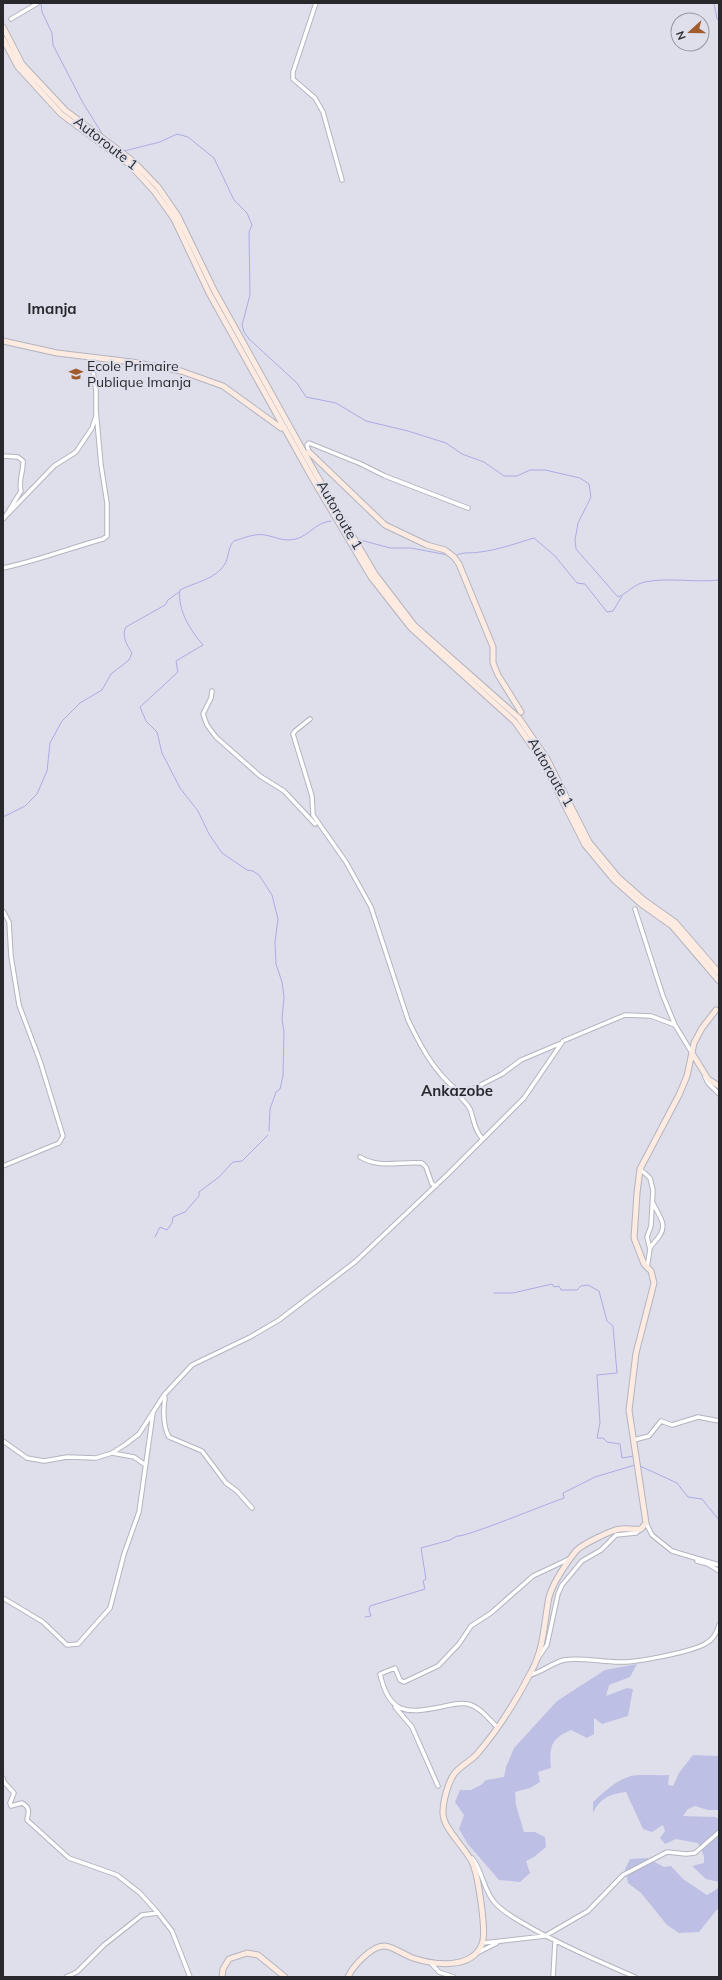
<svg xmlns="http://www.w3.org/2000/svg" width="722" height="1980" viewBox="0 0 722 1980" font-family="Mulish,sans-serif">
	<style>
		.green { fill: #bebfe4 }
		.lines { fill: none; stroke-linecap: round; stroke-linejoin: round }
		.stream { stroke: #ababe4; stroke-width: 1 }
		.street-casing { stroke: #b3b4bf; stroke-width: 5.5 }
		.secondary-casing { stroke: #b3b4bf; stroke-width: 7 }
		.street { stroke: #fff; stroke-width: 3.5 }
		.secondary { stroke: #fdebe1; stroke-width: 5 }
		.labels { text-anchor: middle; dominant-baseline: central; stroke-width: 4; stroke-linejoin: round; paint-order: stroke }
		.street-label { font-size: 14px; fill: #28282d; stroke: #dfdfec }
		.poi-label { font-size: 14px; fill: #28282d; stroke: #dfdfec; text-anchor: start }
		.neighbourhood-label { font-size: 15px; font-weight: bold; fill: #28282d; stroke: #dfdfec }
	</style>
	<rect width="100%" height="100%" fill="#dfdfec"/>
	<path class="green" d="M 637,1664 L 630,1677 L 609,1685 L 606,1696 L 627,1688 L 633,1689 L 628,1716 L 602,1724 L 594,1718 L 594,1734 L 587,1738 L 571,1730 C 551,1739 549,1746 551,1768 L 538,1772 L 540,1782 L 530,1788 L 515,1792 L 516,1805 L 524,1832 L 535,1832 L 545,1837 L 546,1847 L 534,1857 L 526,1861 L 530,1873 L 520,1882 L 499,1880 L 467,1843 L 459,1829 L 464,1815 L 455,1802 L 460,1790 L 471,1790 L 481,1785 L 486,1780 L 504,1777 L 506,1767 L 514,1748 L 557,1701 L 605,1670 Z
		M 693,1755 L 719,1756 L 719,1810 L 708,1810 L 695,1806 L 688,1809 L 683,1816 L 715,1817 L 719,1819 L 719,1882 L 706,1879 L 692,1866 L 704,1863 L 704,1856 L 698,1843 L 676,1839 L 665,1844 L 660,1838 L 665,1831 L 663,1825 L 652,1832 L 643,1829 L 626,1792 C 610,1794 600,1798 593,1813 L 593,1802 C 604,1792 616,1780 631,1776 C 640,1774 658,1776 669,1775 L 668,1785 L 673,1786 L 679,1773 Z
		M 647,1858 L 664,1867 L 671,1866 L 683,1879 L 707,1895 L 717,1889 L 719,1886 L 719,1907 L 699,1932 L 679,1933 L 667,1925 L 641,1893 L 628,1883 L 625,1869 L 630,1859 Z"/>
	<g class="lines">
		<path class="stream" d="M 41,3 L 42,12 L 52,33 L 53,45 L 83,103 L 103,135
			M 714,3 L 717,19 L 719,20
			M 124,151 L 160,142 L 177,134 L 188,137 L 214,158 L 234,200 L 247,213 L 252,225 L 249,232 L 250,295 L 242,325 L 244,332 L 249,339 L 297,383 L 306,397 L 336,403 L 366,421 L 408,431 L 446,443 L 462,454 L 484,462 L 504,476 L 517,476 L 530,470 L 545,470 L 580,478 L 589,484 L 591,497 L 578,523 L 575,540 L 576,549 L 618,597 C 628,593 634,584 645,582 C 669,577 695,583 719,580
			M 357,539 L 390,548 L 411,548 L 448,555
			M 455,556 C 463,551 471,554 480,552 C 498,550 517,543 534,538 L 555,556 L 577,583 L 585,584 L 607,612 L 613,611 L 622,596
			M 3,817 L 25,806 L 37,794 L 47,771 L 50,743 L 62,721 L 80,703 L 102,690 L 111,674 L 129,660 L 132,653 C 127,645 121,635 126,627 L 165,605 L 168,600 L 179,592
			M 269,1131 L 270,1109 L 276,1092 L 280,1089 L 283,1076 L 284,1032 L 282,1019 L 284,997 L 282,982 L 276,964 L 275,942 L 278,919 L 272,895 L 259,875 L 253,871 L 247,870 L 222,853 L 209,834 L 198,811 L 180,788 L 162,753 L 157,732 L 146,721 L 140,707 L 178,672 L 176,661 L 203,645 C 191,631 177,610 180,590 C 195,582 215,580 225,564 C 229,557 228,546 234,541 C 244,538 255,533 265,535 C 276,537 284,542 296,539 C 310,535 316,522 331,521
			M 155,1237 L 160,1227 L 167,1230 L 172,1223 L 173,1217 L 185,1212 L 199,1196 L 199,1192 L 219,1177 L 233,1162 L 242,1161 L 268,1135
			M 494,1293 L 513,1293 L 552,1284 L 554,1287 L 559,1286 L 561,1290 L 577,1290 L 581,1286 L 588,1285 L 599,1291 L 607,1321 L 613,1326 L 617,1373 L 597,1375 L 600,1423 L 597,1438 L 603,1438 L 607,1442 L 620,1444 L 622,1458 L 634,1456
			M 640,1466 L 677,1483 L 688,1497 L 702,1499 L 719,1520
			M 365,1617 L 371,1616 L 369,1610 L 370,1606 L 425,1589 L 423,1581 L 426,1579 L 421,1548 L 450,1540 L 457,1536 C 464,1538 549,1503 564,1498 L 563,1493 L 595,1477 L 635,1465"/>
		<defs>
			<path id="street" d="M 316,3 L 293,72 L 293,79 L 315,98 L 323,112 L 342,180
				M 11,19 L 38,3
				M 309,452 L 307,445 L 309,443 L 361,464 L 385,476 L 468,508
				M 3,456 L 18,457 L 23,461 C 24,471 18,480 21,491 L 5,517
				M 3,519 L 54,466 L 76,452 L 92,428 L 96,416 L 96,391 L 91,357
				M 3,568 C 37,561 70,548 103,539 L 107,536 L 107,503 L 101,465 L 96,410
				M 212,691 L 211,698 L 203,714 L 207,725 L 216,737 L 260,776 L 284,791 L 315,824
				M 310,719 L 295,731 L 293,734 L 312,796 L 313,815 L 346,862 L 371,907 L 408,1020 C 421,1047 434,1072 458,1091 C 459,1099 466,1101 470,1109 C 474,1119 474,1130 482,1138
				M 635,909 L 663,996 L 675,1025
				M 3,911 L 9,922 L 11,956 L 19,1005 L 40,1061 L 63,1136 L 59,1143 L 3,1166
				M 705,1077 L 708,1083 L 719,1094
				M 458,1091 L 475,1088 L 502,1074 L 521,1060 L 559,1044
				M 360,1157 C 380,1169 400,1161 422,1163 L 426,1167 L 432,1184 L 436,1186
				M 640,1169 L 650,1178 L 653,1190 L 651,1226 L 647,1237 L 650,1249 L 647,1268
				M 650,1248 C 653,1243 657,1240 660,1235 C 668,1224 657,1213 653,1203
				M 164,1395 L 165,1398 C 163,1409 163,1427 169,1437 L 202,1451 L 226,1483 L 237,1491 L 252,1508
				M 634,1440 L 649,1436 L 661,1421 L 672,1425 L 698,1417 L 719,1421
				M 3,1441 L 27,1458 L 44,1461 L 67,1457 L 96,1458 L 112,1453 L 126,1444 L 139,1434 L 164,1395 L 192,1365 L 250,1337 L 279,1320 L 355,1262 L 448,1174 L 524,1098 L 563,1041 L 625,1015 L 651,1016 L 675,1025 L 692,1053
				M 112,1453 L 134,1457 L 144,1464
				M 646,1523 L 652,1535 L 672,1551 L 719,1565
				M 697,1561 L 708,1564 L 719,1571
				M 3,1598 L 43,1622 L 67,1645 L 78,1644 L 110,1608 L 124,1554 L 139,1512 L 153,1413
				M 538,1658 L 547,1645 L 558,1594 L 562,1585 L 582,1561 L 601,1550 L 616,1535 L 636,1533 L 641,1529
				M 530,1675 C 542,1672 552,1663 564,1660 C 581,1657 601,1662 619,1662 C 636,1663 690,1652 705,1644 C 713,1640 717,1633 719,1625
				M 395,1707 L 412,1727 L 438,1786
				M 496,1726 C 488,1718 480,1707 468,1704 C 459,1702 449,1705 441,1707 C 406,1714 389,1714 380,1674 L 395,1668 L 400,1680 L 404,1682 L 438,1666 L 459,1644 L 471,1626 L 491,1613 L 533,1576 L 569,1559
				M 3,1778 L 4,1782 L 14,1793 L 10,1803 L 11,1806 L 22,1803 C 30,1807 29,1812 27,1820 L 69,1858 L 117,1875 L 140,1893 L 158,1913
				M 472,1858 C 483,1871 483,1890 495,1903 C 506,1915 520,1921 533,1929 C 566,1947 600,1962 635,1977
				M 483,1943 L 545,1936 L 588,1911 L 623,1875 L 667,1852 L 686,1854 L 695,1853 L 719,1832
				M 477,1953 L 497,1943
				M 430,1962 L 439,1972 L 454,1977
				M 66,1977 L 77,1972 L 104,1945 L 142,1915 L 158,1913 L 172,1931 L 190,1977
				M 553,1977 L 555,1942"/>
			<path id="secondary" d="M 3,27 L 22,64 L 65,110 L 133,161 L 158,187 L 178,216 L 214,290 L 316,474 L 375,574 L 414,625 L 519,718 L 547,759 L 589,842 L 618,877 L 644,900 L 675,922 L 719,973
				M 3,39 L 18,67 L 61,114 L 130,165 L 154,191 L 174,219 L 209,293 L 311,476 L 371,577 L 411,628 L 515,722 L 543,762 L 585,845 L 614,880 L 641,904 L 672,926 L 719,981
				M 3,341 L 57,353 L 132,362 L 181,371 L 223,386 L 281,428
				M 309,452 L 385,525 L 427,545 L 445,550 L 454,557 L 459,564 L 493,647 L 493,663 L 498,675 L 521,712
				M 692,1053 L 708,1079 L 719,1086
				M 222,1977 L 223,1969 L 229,1959 L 247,1953 L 258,1955 L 285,1977
				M 348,1977 C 353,1966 372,1945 385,1946 C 394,1947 404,1955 413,1958 C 434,1965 472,1970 482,1944 C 487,1932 478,1877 473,1864 C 467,1849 442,1828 443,1812 C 443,1801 448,1783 454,1774 C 460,1766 471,1761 477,1754 C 497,1731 517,1699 531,1672 C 544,1649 544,1623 549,1597 C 554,1580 565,1565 576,1551 C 581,1545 613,1529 621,1529 C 627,1528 634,1530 641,1529 L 646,1523 L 629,1410 L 636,1353 L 654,1283 L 651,1271 L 644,1264 L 634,1238 L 637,1193 L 640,1169 L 679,1095 L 687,1076 L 694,1043 L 702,1028 L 716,1010"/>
		</defs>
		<use href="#street" class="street-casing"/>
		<use href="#secondary" class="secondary-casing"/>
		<use href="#street" class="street"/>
		<use href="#secondary" class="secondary"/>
	</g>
	<defs>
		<symbol id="school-bare" viewBox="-9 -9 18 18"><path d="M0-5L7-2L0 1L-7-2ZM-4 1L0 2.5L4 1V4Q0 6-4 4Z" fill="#a05c2e" stroke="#dfdfec" stroke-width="2.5" paint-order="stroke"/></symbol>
	</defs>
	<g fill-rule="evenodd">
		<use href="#school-bare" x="66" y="364" width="20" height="20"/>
	</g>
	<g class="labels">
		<g class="street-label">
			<text transform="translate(106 143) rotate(38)">Autoroute 1</text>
			<text transform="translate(340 515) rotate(60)">Autoroute 1</text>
			<text transform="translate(551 772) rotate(60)">Autoroute 1</text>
		</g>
		<g class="poi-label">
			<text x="87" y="366">Ecole Primaire<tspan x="87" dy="16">Publique Imanja</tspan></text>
		</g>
		<g class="neighbourhood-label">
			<text x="52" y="308">Imanja</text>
			<text x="457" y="1090">Ankazobe</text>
		</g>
	</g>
	<rect width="722" height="1980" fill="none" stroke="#28282d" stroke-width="8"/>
	<g transform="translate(690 32) rotate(249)"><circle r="19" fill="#dfdfec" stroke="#9696a0"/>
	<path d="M0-3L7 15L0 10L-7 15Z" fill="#a05c2e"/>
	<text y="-6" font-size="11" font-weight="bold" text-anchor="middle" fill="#28282d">N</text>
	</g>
</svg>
